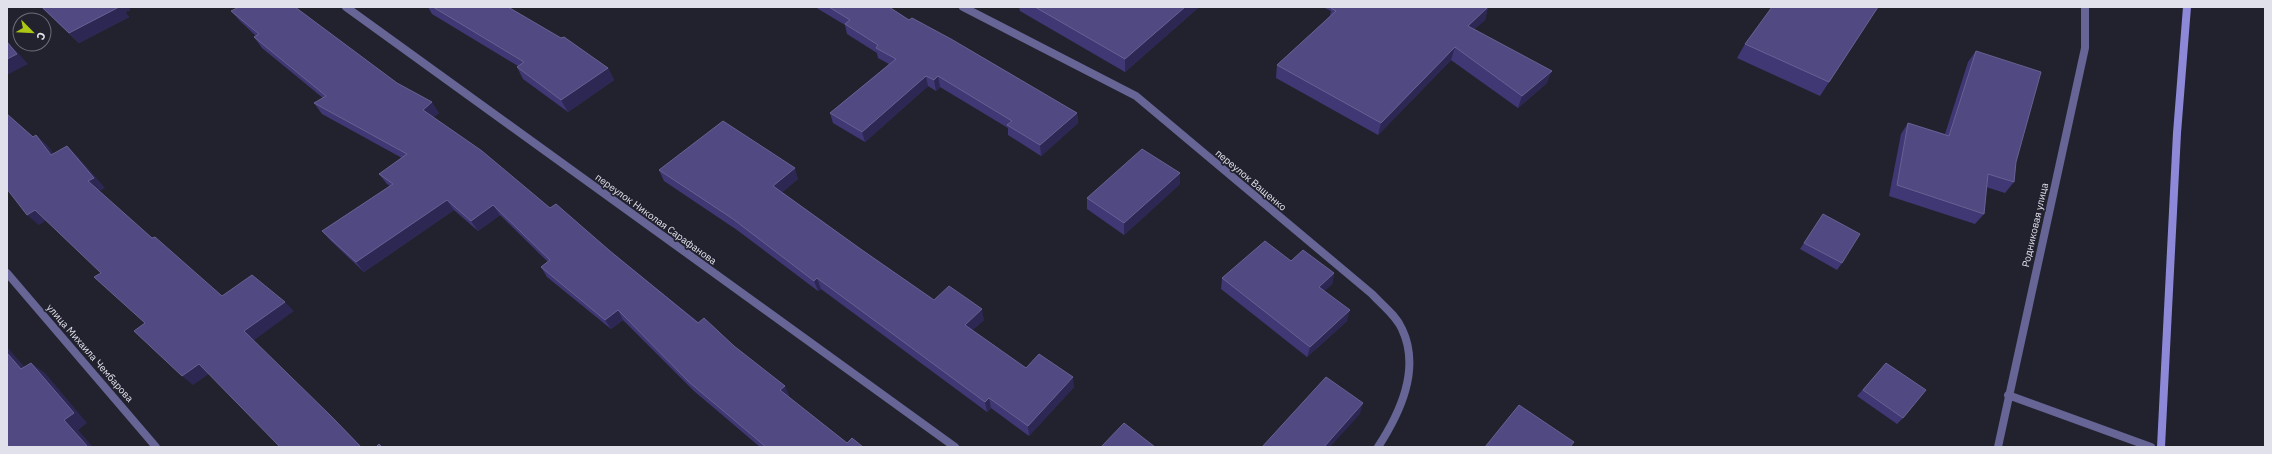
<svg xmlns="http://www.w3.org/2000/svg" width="2272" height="454" viewBox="0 0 2272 454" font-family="'IBM Plex Sans',sans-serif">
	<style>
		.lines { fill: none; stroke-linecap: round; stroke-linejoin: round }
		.street { stroke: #676596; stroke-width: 8 }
		.secondary { stroke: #8d89d8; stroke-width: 8 }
		.wall { fill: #403775 }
		.shaded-wall { fill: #2d2754 }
		.building { fill: #514982; stroke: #686192 }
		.labels { text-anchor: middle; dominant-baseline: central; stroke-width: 3.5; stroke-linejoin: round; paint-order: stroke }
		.street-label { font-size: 10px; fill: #e1e1eb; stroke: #22222f }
	</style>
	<rect width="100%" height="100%" fill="#22222f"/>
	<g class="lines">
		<path class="street" d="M 346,7 L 955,447
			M 963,7 L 1136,96 L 1372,294 C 1382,305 1396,315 1402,329 C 1421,369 1400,413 1378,447
			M 7,273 L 156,447
			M 2008,395 L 2151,447
			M 1998,447 L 2085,48 L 2085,7"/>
		<path class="secondary" d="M 2161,447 L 2177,133 L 2187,7"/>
	</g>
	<path class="wall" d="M 41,7 L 128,7 L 130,10 L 125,12 L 129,17 L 79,43 Z
		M 428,7 L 508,7 L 608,68 L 614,80 L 568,112 L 523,79 L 517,67 L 518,66 L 432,14 Z
		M 815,7 L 889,7 L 909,20 L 1077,113 L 1078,123 L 1041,156 L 1008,135 L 1008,128 L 940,87 L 936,91 L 928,86 L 865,142 L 833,123 L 830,113 L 889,64 L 878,58 L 877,53 L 847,34 L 845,25 Z
		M 1019,7 L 1199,7 L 1125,72 L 1020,11 Z
		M 1323,7 L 1488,7 L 1485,20 L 1474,29 L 1547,83 L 1518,108 L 1451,60 L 1378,135 L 1276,78 L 1277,65 L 1330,16 L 1331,11 Z
		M 1878,7 L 1820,96 L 1737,58 L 1745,44 Z
		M 231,11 L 397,83 L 439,113 L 433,117 L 550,208 L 610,251 L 789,395 L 787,396 L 847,443 L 863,447 L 760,447 L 694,391 L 623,320 L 611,329 L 547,277 L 541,267 L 548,262 L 500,215 L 478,231 L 454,210 L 364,272 L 331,241 L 322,231 L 390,186 L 387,184 L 379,174 L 402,158 L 322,114 L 314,103 L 323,98 L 262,48 L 254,37 L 256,36 L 240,21 Z
		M 1976,51 L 2016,162 L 2014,182 L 2005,193 L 1986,187 L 1984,214 L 1975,224 L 1889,196 L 1901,134 L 1908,123 L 1945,134 L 1968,62 Z
		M 659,170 L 798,179 L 782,192 L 862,250 L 934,300 L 984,320 L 972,330 L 1026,368 L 1074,387 L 1029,436 L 991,408 L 987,412 L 821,289 L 818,291 L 737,230 L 664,181 Z
		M 1180,184 L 1124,235 L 1087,209 L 1087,198 Z
		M 1818,221 L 1842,263 L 1837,270 L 1800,249 Z
		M 1291,261 L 1334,273 L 1332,284 L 1324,291 L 1347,321 L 1307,357 L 1221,289 L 1222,278 Z
		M 1886,363 L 1903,418 L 1897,424 L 1857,396 Z"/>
	<path class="shaded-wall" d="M 119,7 L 128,7 L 130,10 L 125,12 L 129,17 L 79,43 L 69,33 Z
		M 1185,7 L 1199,7 L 1125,72 L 1125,59 Z
		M 1488,7 L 1485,20 L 1465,38 L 1468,26 Z
		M 7,41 L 28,64 L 7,75 Z
		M 1455,47 L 1451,60 L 1378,135 L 1381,123 Z
		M 608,68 L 614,80 L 568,112 L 561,100 Z
		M 1552,71 L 1547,83 L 1518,108 L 1522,96 Z
		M 926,76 L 928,86 L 865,142 L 862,132 Z
		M 938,76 L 940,87 L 936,91 L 934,80 Z
		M 432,102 L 439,113 L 430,120 L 423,110 Z
		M 1077,113 L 1078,123 L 1041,156 L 1040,145 Z
		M 36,135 L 47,145 L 62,165 L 51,155 Z
		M 67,146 L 78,157 L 105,188 L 99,191 L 88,181 Z
		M 795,168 L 798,179 L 777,197 L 773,186 Z
		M 1180,173 L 1180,184 L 1124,235 L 1124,223 Z
		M 447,200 L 454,210 L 364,272 L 356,262 Z
		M 493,205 L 500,215 L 478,231 L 471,221 Z
		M 35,210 L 47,220 L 39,225 L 27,215 Z
		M 1334,273 L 1332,284 L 1317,298 L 1319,287 Z
		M 817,278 L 821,289 L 818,291 L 814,281 Z
		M 285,302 L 294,311 L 253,341 L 341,426 L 362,447 L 361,447 L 244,331 Z
		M 982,309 L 984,320 L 967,335 L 965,325 Z
		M 618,310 L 623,320 L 611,329 L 605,320 Z
		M 1350,310 L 1347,321 L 1307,357 L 1310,347 Z
		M 7,347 L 35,379 L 21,369 L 7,353 Z
		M 31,363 L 45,373 L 87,423 L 78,430 L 93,447 L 88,447 L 64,420 Z
		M 199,364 L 209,374 L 193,385 L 182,376 Z
		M 1073,377 L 1074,387 L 1029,436 L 1028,426 Z
		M 785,386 L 789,395 L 784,399 L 780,390 Z
		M 989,398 L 991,408 L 987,412 L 985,402 Z
		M 1363,403 L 1360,414 L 1330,447 L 1324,447 Z"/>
	<path class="building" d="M 42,7 L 119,7 L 69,33 Z
		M 239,7 L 295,7 L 397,83 L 432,102 L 423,110 L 482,151 L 550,208 L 556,204 L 610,251 L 698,323 L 704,318 L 734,346 L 785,386 L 780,390 L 847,443 L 852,438 L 863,447 L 766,447 L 689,382 L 618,310 L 605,320 L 541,267 L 550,260 L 493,205 L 471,221 L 447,200 L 356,262 L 322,231 L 393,184 L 379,174 L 407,154 L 314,103 L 326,96 L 254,37 L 259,34 L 231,11 Z
		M 433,7 L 508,7 L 561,38 L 564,37 L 608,68 L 561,100 L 517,67 L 524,62 Z
		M 829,7 L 889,7 L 909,20 L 912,18 L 951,39 L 1077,113 L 1040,145 L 1007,125 L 1012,121 L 938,76 L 934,80 L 926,76 L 862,132 L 830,113 L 896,59 L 876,48 L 878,45 L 845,24 L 850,20 Z
		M 1035,7 L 1185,7 L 1125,59 Z
		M 1332,7 L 1488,7 L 1468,26 L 1552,71 L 1522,96 L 1455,47 L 1381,123 L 1277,65 L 1336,11 L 1331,8 Z
		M 1772,7 L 1878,7 L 1829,82 L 1745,44 Z
		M 7,42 L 17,54 L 7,59 Z
		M 1976,51 L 2041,72 L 2016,162 L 2014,182 L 1988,174 L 1984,214 L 1897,185 L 1908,123 L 1949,136 Z
		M 7,114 L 33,137 L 36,135 L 51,155 L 67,146 L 94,178 L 88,181 L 152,238 L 155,237 L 222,296 L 252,275 L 285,302 L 244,331 L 332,417 L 361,447 L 280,447 L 199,364 L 182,376 L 134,331 L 145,323 L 94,277 L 101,273 L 35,210 L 27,215 L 7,189 Z
		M 723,121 L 795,168 L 773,186 L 862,250 L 934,300 L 949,286 L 982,309 L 965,325 L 1026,368 L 1039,354 L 1073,377 L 1028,426 L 989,398 L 985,402 L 817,278 L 814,281 L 733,219 L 659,170 Z
		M 1142,149 L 1180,173 L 1124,223 L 1087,198 Z
		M 1823,214 L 1860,234 L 1842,263 L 1804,243 Z
		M 1265,241 L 1291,261 L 1303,250 L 1334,273 L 1319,287 L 1350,310 L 1310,347 L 1222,278 Z
		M 7,353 L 21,369 L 31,363 L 74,413 L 64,420 L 88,447 L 7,447 Z
		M 1886,363 L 1926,390 L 1903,418 L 1863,390 Z
		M 1326,377 L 1363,403 L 1324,447 L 1262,447 Z
		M 1519,405 L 1574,442 L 1570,447 L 1485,447 Z
		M 1124,423 L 1155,447 L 1101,447 Z
		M 379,444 L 382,447 L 376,447 Z"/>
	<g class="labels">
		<g class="street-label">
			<text transform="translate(1251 180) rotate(40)">переулок Ващенко</text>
			<text transform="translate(656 219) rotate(36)">переулок Николая Сарафанова</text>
			<text transform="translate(2035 225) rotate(-77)">Родниковая улица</text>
			<text transform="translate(90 353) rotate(49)">улица Михаила Чембарова</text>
		</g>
	</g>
	<rect width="2272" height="454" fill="none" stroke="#e1e1eb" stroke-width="16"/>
	<g transform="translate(32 32) rotate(114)"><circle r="19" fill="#22222f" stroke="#6e6e7a"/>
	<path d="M0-3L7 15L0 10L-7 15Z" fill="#acc613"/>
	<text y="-6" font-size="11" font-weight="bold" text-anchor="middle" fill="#e1e1eb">С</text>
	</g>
</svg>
